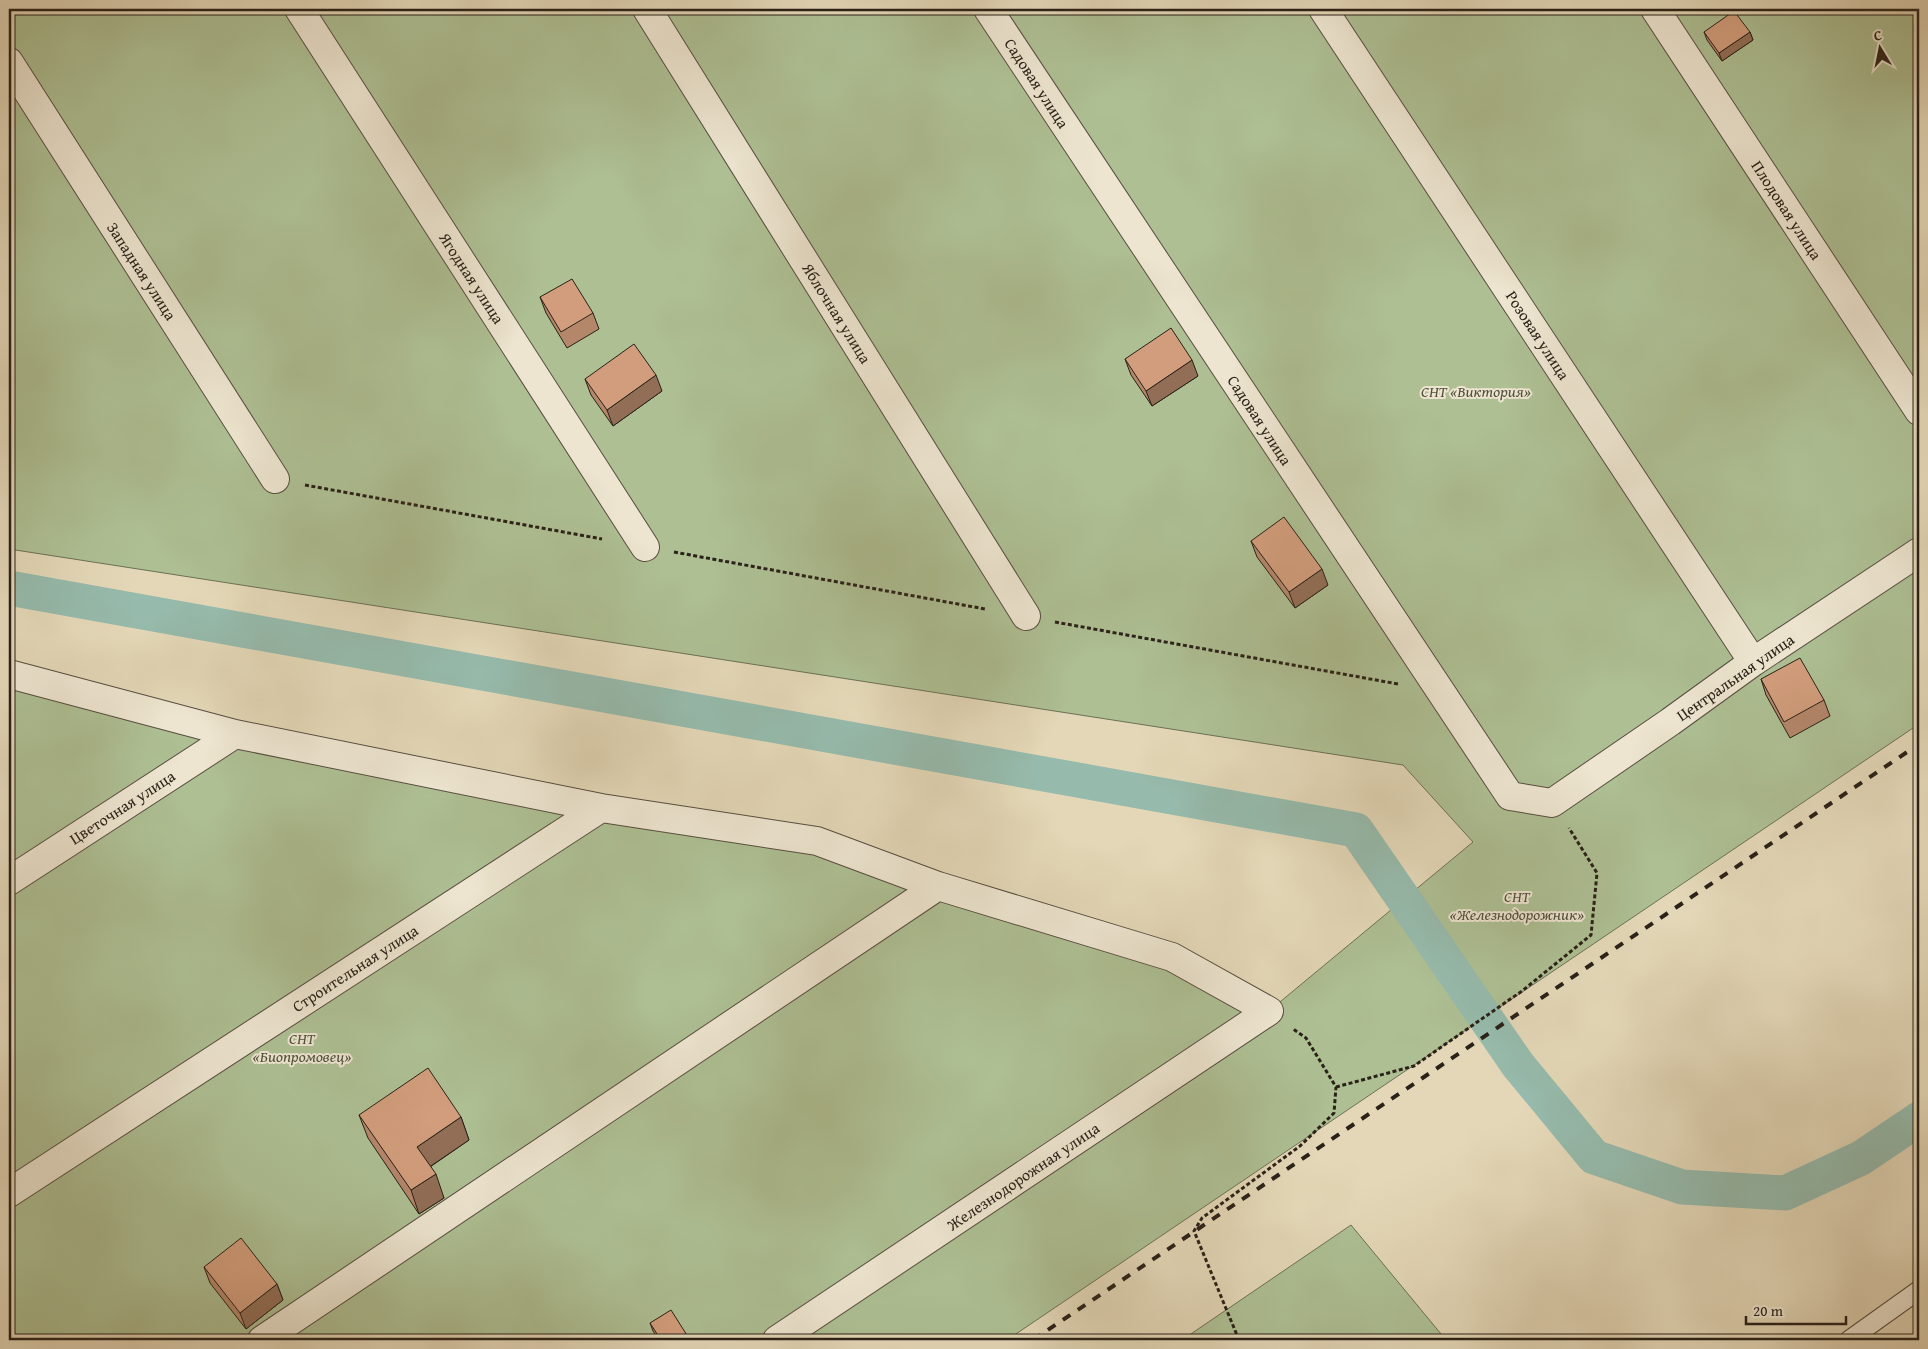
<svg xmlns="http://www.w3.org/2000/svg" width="1928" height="1349" viewBox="0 0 1928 1349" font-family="'Gentium Book Plus',serif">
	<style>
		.green { fill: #adbf93; stroke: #6c7056 }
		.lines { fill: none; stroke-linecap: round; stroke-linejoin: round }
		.canal { stroke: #96baab; stroke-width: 35 }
		.lane-casing { stroke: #584e40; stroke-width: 20 }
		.street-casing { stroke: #584e40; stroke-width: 30 }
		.path { stroke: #2a2118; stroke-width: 3; stroke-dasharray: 4 2.5; stroke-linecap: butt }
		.lane { stroke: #ede5d0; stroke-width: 18 }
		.street { stroke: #ede5d0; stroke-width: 28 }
		.rail { stroke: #2a2118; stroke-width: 4; stroke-dasharray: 9 9; stroke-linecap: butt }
		.wall { fill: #b4876b; stroke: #2a2118 }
		.shaded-wall { fill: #926e57; stroke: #2a2118 }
		.building { fill: #d19d7c; stroke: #2a2118 }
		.labels { text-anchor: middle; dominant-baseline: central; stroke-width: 4; stroke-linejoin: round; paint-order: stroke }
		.street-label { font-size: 16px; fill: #2a2118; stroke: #ede5d0 }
		.park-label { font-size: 16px; font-style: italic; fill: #51503d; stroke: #ede5d0 }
	</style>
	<rect width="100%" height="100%" fill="#e3d7b7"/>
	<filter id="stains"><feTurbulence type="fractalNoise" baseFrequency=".004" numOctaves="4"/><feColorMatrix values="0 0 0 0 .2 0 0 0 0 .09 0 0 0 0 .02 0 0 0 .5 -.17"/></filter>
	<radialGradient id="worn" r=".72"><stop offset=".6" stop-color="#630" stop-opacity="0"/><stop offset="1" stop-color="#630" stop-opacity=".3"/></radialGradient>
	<path class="green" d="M 9,9 L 1919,9 L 1919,724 L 1007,1340 L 9,1340 L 9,674 L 817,841 L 1172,957 L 1269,1011 L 1473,842 L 1403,765 L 9,549 Z
		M 1351,1225 L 1446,1340 L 1182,1340 Z"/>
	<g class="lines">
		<path class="canal" d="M 9,588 L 1356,830 L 1518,1065 L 1594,1157 L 1682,1187 L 1785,1193 L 1861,1158 L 1919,1119"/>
		<defs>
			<path id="lane" d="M 1849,1340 L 1919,1290"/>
			<path id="street" d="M 299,9 L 645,547
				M 647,9 L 1026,616
				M 988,9 L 1510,796 L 1552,803 L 1670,722 L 1753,662 L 1919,552
				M 1323,9 L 1753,662
				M 1655,9 L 1919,411
				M 9,62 L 275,479
				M 9,674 L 235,734 L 601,808 L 817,841 L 938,886 L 1172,957 L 1269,1011 L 777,1340
				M 9,881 L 235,734
				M 9,1193 L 601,808
				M 262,1340 L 938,886"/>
		</defs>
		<use href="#lane" class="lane-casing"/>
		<use href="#street" class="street-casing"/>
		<path class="path" d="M 305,485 L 602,539
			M 674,552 L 985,609
			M 1055,622 L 1398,684
			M 1336,1087 L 1414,1066 L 1522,991 L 1591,935 L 1597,873 L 1569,828
			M 1239,1340 L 1194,1231 L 1202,1218 L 1300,1146 L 1334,1113 L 1336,1087 L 1306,1038 L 1293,1029"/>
		<use href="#lane" class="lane"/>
		<use href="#street" class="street"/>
		<path class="rail" d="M 1033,1340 L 1919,744"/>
	</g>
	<path class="wall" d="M 1704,32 L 1750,32 L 1753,40 L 1722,61 L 1707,40 Z
		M 540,297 L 593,313 L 599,329 L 567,348 L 546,313 Z
		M 1125,359 L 1198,376 L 1152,406 L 1131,375 Z
		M 585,379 L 662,391 L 613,426 L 591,395 Z
		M 1251,541 L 1328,585 L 1295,608 L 1257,557 Z
		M 1761,679 L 1824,700 L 1830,716 L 1790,738 L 1766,695 Z
		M 359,1115 L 461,1117 L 469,1140 L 430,1167 L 444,1198 L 419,1214 L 368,1138 Z
		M 204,1267 L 277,1284 L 283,1300 L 246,1329 L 210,1283 Z
		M 650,1323 L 690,1340 L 659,1340 L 653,1331 Z"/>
	<path class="shaded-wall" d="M 1750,32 L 1753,40 L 1722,61 L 1719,53 Z
		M 1192,360 L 1198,376 L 1152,406 L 1146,391 Z
		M 656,375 L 662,391 L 613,426 L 607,410 Z
		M 1322,569 L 1328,585 L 1295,608 L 1289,592 Z
		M 461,1117 L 469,1140 L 425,1170 L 417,1147 Z
		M 436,1174 L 444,1198 L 419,1214 L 411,1190 Z
		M 277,1284 L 283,1300 L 246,1329 L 240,1313 Z"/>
	<path class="building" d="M 1734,11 L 1750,32 L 1719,53 L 1704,32 Z
		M 572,279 L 593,313 L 561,332 L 540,297 Z
		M 1171,328 L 1192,360 L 1146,391 L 1125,359 Z
		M 634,344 L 656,375 L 607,410 L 585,379 Z
		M 1284,517 L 1322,569 L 1289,592 L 1251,541 Z
		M 1800,658 L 1824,700 L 1784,722 L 1761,679 Z
		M 428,1068 L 461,1117 L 417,1147 L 436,1174 L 411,1190 L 359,1115 Z
		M 241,1238 L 277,1284 L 240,1313 L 204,1267 Z
		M 671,1310 L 690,1340 L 661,1340 L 650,1323 Z"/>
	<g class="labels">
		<g class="street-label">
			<text transform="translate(1037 83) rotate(57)">Садовая улица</text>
			<text transform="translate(1787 210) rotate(57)">Плодовая улица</text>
			<text transform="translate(142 271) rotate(57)">Западная улица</text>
			<text transform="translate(472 278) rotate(57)">Ягодная улица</text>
			<text transform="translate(837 313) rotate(58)">Яблочная улица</text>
			<text transform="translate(1538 335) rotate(57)">Розовая улица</text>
			<text transform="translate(1260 420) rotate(57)">Садовая улица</text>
			<text transform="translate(1735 677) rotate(-35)">Центральная улица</text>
			<text transform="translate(122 807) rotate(-33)">Цветочная улица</text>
			<text transform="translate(355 968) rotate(-33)">Строительная улица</text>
			<text transform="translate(1023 1176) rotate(-34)">Железнодорожная улица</text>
		</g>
		<g class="park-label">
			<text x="1476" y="391">СНТ «Виктория»</text>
			<text x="1517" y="896">СНТ<tspan x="1517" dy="18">«Железнодорожник»</tspan></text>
			<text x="302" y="1038">СНТ<tspan x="302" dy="18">«Биопромовец»</tspan></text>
		</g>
	</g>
	<rect width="1928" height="1349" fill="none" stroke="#e3d7b7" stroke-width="30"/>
	<rect x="10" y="10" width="1908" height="1329" fill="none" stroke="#2a2118" stroke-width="2.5"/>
	<rect x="15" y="15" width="1898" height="1319" fill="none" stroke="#2a2118"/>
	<g transform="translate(1880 48) rotate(350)" stroke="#ede5d0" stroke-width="4" paint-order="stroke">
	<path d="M0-4L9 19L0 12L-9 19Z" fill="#2a2118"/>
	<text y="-8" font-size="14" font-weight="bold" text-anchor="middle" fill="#2a2118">С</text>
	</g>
	<path d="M1746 1316v8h100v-8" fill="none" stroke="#2a2118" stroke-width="2.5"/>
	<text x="1753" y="1316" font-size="15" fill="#2a2118" stroke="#ede5d0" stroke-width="4" paint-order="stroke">20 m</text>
	<rect width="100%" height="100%" filter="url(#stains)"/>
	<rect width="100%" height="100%" fill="url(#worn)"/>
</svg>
